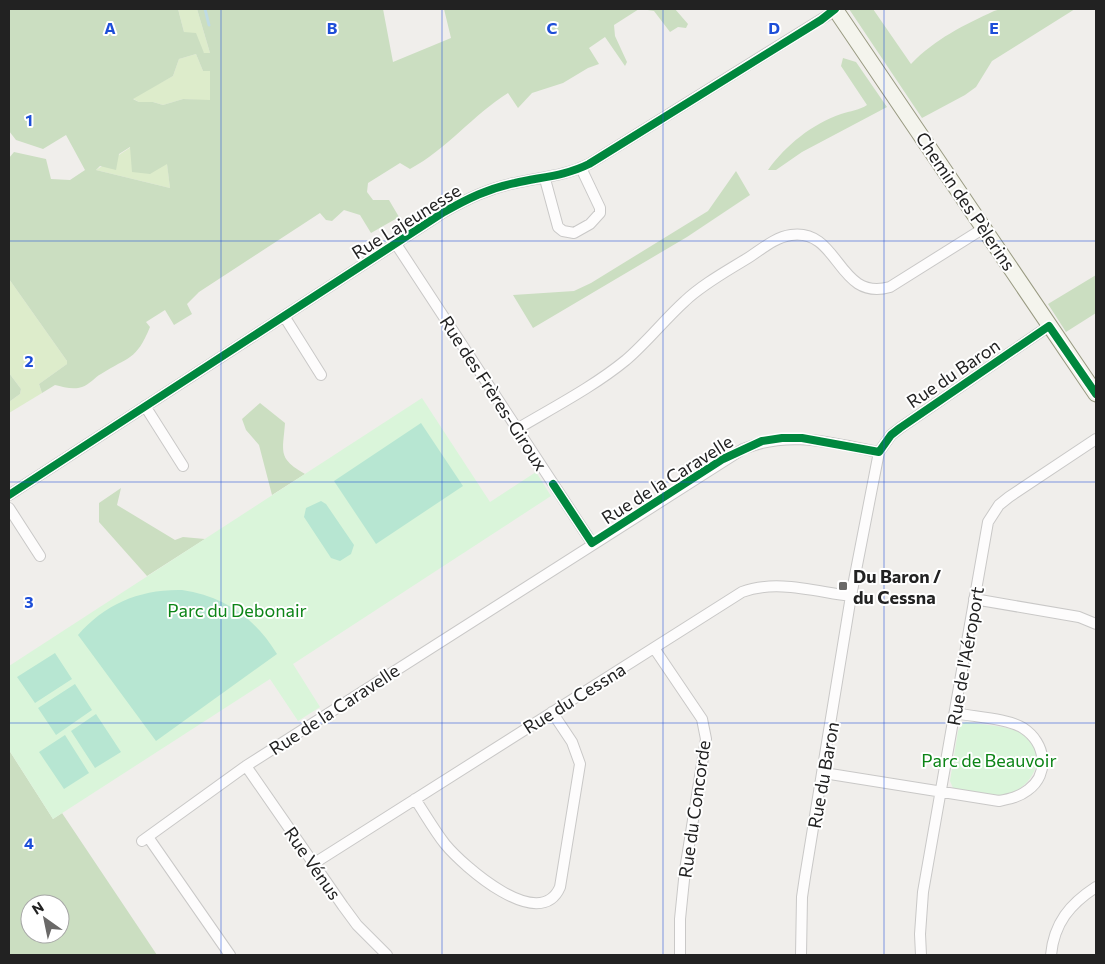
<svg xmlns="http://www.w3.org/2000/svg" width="1105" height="964" viewBox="0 0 1105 964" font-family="Commissioner,sans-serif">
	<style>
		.grass { fill: #ddeccb }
		.forest { fill: #cbdec1; fill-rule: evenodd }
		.park { fill: #daf5da }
		.pitch { fill: #b7e6d2 }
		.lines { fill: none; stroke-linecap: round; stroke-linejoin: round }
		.stream { stroke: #bfdbe3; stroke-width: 3 }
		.street-casing { stroke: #c9c8c7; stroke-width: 12 }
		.secondary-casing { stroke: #999a82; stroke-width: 17 }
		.street { stroke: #fdfcfc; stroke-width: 10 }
		.secondary { stroke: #f4f4ed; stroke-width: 15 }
		.cycleway-casing { stroke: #fff; stroke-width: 11 }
		.cycleway { stroke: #00873e; stroke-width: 8 }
		.grid { fill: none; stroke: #1d4ed8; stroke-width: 1; stroke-opacity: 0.55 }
		.poi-dot { fill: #6a6968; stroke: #fff; stroke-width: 2 }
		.labels { text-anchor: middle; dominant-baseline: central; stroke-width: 4; stroke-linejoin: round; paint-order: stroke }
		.street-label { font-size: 18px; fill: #222; stroke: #fff }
		.poi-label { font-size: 18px; font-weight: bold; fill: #222; stroke: #fff; text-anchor: start }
		.park-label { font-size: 18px; fill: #0c8416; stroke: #fff }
		.grid-label { font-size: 16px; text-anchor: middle; font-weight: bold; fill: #1d4ed8; stroke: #fff; stroke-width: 4; stroke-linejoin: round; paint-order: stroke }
	</style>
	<rect width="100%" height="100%" fill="#f0eeeb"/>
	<path class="grass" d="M 178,9 L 197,9 L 210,53 L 204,53 L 184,32 Z
		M 196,54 L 203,71 L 210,71 L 210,101 L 183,99 L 163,105 L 153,102 L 139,102 L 132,98 L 173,76 L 179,59 Z
		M 131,147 L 167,163 L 170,188 L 96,170 Z
		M 9,279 L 67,361 L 67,364 L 39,384 L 42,393 L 9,413 L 9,402 L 20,394 L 21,389 L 9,373 Z"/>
	<path class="forest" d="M 9,9 L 178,9 L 184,32 L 196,33 L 204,53 L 210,53 L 197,9 L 383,9 L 393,62 L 451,38 L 444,9 L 639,9 L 614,25 L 615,36 L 627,62 L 625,66 L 605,37 L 589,48 L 599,64 L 588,68 L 563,83 L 532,93 L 518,108 L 508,93 C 473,115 447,149 410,169 L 400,163 L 368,183 L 367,192 L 373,200 L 389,200 L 399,217 L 371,233 L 360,215 L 344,210 L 332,221 L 326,220 L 320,213 L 199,292 L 187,304 L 192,314 L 174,325 L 165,310 L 146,322 L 150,327 C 136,361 129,356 101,374 C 95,377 89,385 82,387 C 74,390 63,387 55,385 L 42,393 L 39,384 L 67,364 L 67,361 L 9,279 L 9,158 L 14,152 L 46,159 L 51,179 L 70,180 L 85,170 L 66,135 L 43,149 L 16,140 L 9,131 ZM 196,54 L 203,71 L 210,71 L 210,100 L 183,99 L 163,105 L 153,102 L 139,102 L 133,99 L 173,76 L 179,59 ZM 130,147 L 132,172 L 150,174 L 167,164 L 170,188 L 96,170 L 100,166 L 116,170 L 119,154 Z
		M 641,9 L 675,9 L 688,24 L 686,28 L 678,27 L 670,32 L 654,11 Z
		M 849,9 L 873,9 L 911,64 C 935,39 964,25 994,11 L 1001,9 L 1075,9 L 992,61 L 976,87 L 965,95 L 922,118 Z
		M 843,58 L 856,62 L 887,107 L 802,152 L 776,170 L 768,170 C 786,145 812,124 841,114 C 850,111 860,110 867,105 L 841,66 Z
		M 736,171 L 750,195 L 687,237 L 533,328 L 513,295 L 574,291 L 591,283 L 708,211 Z
		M 1096,275 L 1096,313 L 1066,332 L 1048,304 Z
		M 9,373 L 21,389 L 20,394 L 9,402 Z
		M 260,403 L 285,423 C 283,452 277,458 305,474 L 272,495 L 259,445 L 246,430 L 242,419 Z
		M 121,488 L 117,505 L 175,540 L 183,537 L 205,539 L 147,576 L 99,522 L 99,503 Z
		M 9,750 L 53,819 L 62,813 L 157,955 L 9,955 ZM 30,904 L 60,904 L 60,934 L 30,934 Z"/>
	<path class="park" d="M 422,398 L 490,502 L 536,472 L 551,496 L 293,664 L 320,707 L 298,721 L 270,679 L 53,819 L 9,750 L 9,666 Z
		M 966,722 C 982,725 1004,725 1019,732 C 1051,748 1036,787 1007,794 C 991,798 969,791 953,788 L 950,781 L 958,731 L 962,724 Z"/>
	<path class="pitch" d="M 421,423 L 463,486 L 376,544 L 334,481 Z
		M 321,501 L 326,504 L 354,545 L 351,554 L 340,561 L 331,558 L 304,517 L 306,508 Z
		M 182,590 C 224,596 255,618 277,654 L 156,741 L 78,635 C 105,604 140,589 182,590 Z
		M 55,653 L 72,679 L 35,703 L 17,677 Z
		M 75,684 L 92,710 L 56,735 L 38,708 Z
		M 96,714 L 121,752 L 95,768 L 71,731 Z
		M 65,735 L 89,773 L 64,789 L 39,752 Z"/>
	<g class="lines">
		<path class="stream" d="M 205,9 L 209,25"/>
		<defs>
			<path id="street" d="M 545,179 L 558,227 L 563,231 L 574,233 L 590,224 L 600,213 L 600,208 L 581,168
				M 396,244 L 592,543
				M 284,316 L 321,375
				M 145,406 L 183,466
				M 517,429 C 554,407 593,387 626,360 C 647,342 665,319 685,301 C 704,283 729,270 751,256 C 763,248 776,237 791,235 C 840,228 837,302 890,287 L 984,228
				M 9,495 L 444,212 C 467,199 489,188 515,183 C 541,177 565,176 589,164 L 836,10
				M 9,508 L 40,556
				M 974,599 L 1079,617 L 1096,624
				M 654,648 L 702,719 L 706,739 L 685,870 L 680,919 L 680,955
				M 246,766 L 343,906 L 357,925 L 387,955
				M 824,773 L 999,801 C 1009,799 1019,797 1028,790 C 1050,774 1046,743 1023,728 C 1007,718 974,717 955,713
				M 415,799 C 425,814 434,830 445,844 C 463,866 540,934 560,887 L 580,764 L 572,742 L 552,712
				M 148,837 L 230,955
				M 142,841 L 246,766 L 743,449 C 790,430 830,443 879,452
				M 313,864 L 742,592 C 776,579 817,592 851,596
				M 801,955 L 802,897 L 805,877 L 851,596 L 879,452 L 891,435 L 900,428 L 1049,326
				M 921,955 L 920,934 L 923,892 L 988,522 L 999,505 L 1009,497 L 1096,439
				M 1051,955 C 1054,923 1070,904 1096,887"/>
			<path id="secondary" d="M 835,9 L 1096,394"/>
		</defs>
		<use href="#street" class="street-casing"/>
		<use href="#secondary" class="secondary-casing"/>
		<use href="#street" class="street"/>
		<use href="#secondary" class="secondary"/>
		<defs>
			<path id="cycleway" d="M 553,484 L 592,543 L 723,459 L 762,441 L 782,438 L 802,438 L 879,452 L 891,435 L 900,428 L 1049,326 L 1096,394
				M 9,495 L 444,212 C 467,199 489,188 515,183 C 541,177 565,176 589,164 L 821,20 L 835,9"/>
		</defs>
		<use href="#cycleway" class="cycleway-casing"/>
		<use href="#cycleway" class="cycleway"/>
	</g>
	<path class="grid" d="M 221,9 L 221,955M 442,9 L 442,955M 663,9 L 663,955M 884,9 L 884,955M 9,241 L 1096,241M 9,482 L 1096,482M 9,723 L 1096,723"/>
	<rect class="poi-dot" x="838" y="581" width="10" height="10" rx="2.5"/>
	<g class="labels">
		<g class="street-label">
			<text transform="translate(966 201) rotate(56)">Chemin des Pèlerins</text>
			<text transform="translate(406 221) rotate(-32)">Rue Lajeunesse</text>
			<text transform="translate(953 373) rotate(-34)">Rue du Baron</text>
			<text transform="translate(494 393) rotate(57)">Rue des Frères-Giroux</text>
			<text transform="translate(667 479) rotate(-32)">Rue de la Caravelle</text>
			<text transform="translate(965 656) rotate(-80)">Rue de l'Aéroport</text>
			<text transform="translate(574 698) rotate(-32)">Rue du Cessna</text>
			<text transform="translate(334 709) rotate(-33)">Rue de la Caravelle</text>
			<text transform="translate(823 775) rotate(-80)">Rue du Baron</text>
			<text transform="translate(694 809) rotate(-82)">Rue du Concorde</text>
			<text transform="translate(313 863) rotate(55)">Rue Vénus</text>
		</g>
		<g class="poi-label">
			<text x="853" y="576">Du Baron /<tspan x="853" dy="21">du Cessna</tspan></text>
		</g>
		<g class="park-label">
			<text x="237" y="610">Parc du Debonair</text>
			<text x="989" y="760">Parc de Beauvoir</text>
		</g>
	</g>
	<g class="grid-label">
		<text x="110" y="34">A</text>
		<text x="332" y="34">B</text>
		<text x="552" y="34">C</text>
		<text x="774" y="34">D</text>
		<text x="994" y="34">E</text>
		<text x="29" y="126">1</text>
		<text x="29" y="367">2</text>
		<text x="29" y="608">3</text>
		<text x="29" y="849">4</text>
	</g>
	<rect width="1105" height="964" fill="none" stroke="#222222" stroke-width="20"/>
	<g transform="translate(45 919) rotate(327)"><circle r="24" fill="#ffffff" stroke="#a7a7a7"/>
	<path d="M0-4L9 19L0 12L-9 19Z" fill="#6a6968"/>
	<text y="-8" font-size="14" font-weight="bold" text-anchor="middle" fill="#222222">N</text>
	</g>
</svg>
